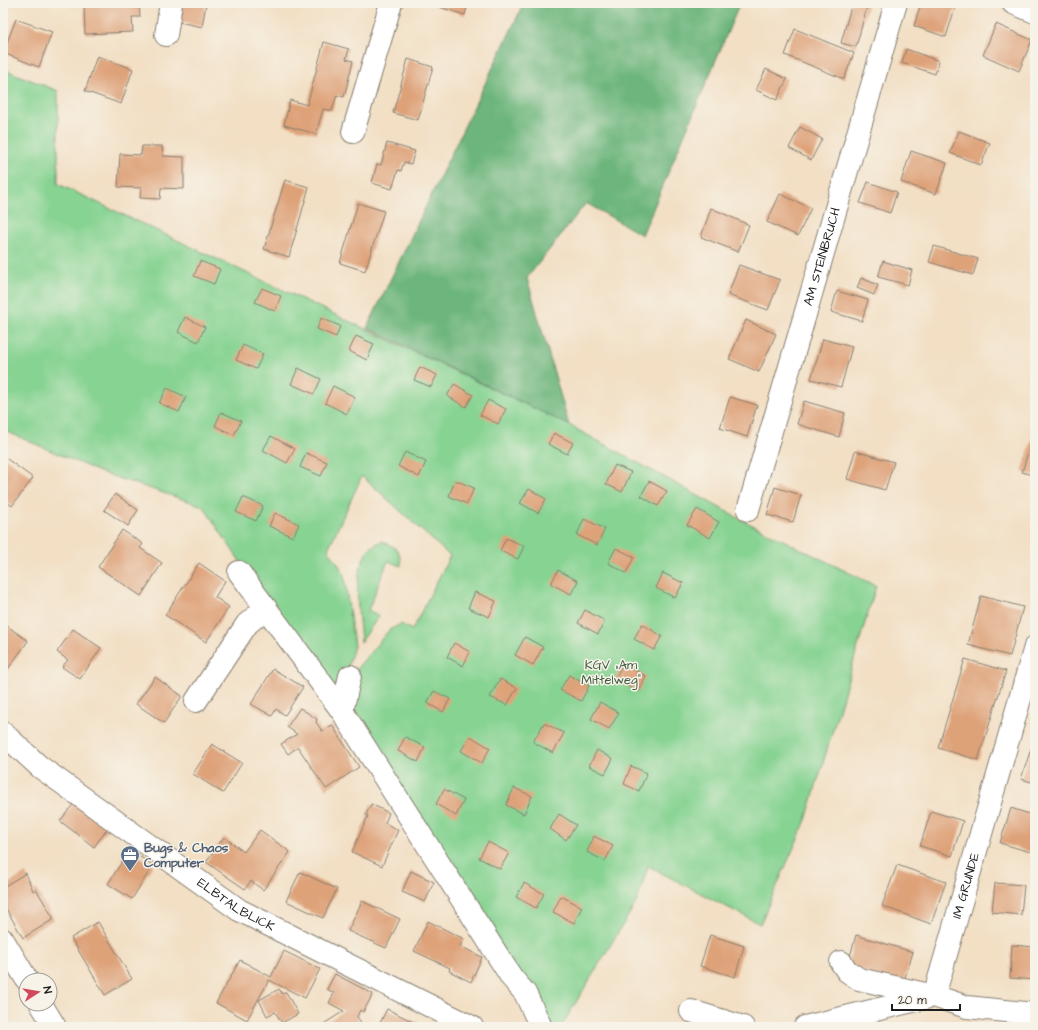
<svg xmlns="http://www.w3.org/2000/svg" width="1038" height="1030" viewBox="0 0 1038 1030" font-family="'Architects Daughter',sans-serif">
	<style>
		.green { fill: #86d392; stroke: #517857 }
		.forest { fill: #6cb57c; stroke: #44684c }
		.building { fill: #dea279 }
		.lines { fill: none; stroke-linecap: round; stroke-linejoin: round }
		.minor-casing { stroke: #877e70; stroke-width: 24 }
		.minor { stroke: #fff; stroke-width: 22 }
		.labels { text-anchor: middle; dominant-baseline: central; stroke-width: 3; stroke-linejoin: round; paint-order: stroke }
		.street-label { font-size: 13px; fill: #1c1c1c; stroke: #f7f3e8 }
		.park-label { font-size: 13px; fill: #415c45; stroke: #f7f3e8 }
		.service-label { font-size: 13px; font-weight: bold; fill: #4e5e75; stroke: #f7f3e8; text-anchor: start }
	</style>
	<rect width="100%" height="100%" fill="#f7f3e8"/>
	<filter id="ink" filterUnits="userSpaceOnUse"><feTurbulence type="fractalNoise" baseFrequency=".025" numOctaves="2"/><feDisplacementMap in="SourceGraphic" scale="8" xChannelSelector="R" yChannelSelector="G"/><feConvolveMatrix kernelMatrix="1 2 1 2 8 2 1 2 1" color-interpolation-filters="sRGB"/></filter>
	<filter id="wash" filterUnits="userSpaceOnUse"><feTurbulence type="fractalNoise" baseFrequency=".012" numOctaves="4" result="noise"/><feDisplacementMap in="SourceGraphic" scale="16" xChannelSelector="R" yChannelSelector="G"/><feGaussianBlur stdDeviation="0.9" result="paint"/><feColorMatrix in="noise" values="0 0 0 0 0 0 0 0 0 0 0 0 0 0 0 0 0 1.4 0 .05"/><feComposite in="paint" operator="in"/></filter>
	<g filter="url(#wash)">
		<rect width="100%" height="100%" fill="#f2dfc4"/>
		<path class="green" d="M 3,69 L 58,91 L 58,184 L 569,425 L 742,520 L 876,586 L 806,820 L 760,924 L 648,866 L 637,901 L 561,1027 L 550,1027 L 519,975 L 348,714 L 354,677 L 359,666 L 389,630 L 401,624 L 412,630 L 450,556 L 362,476 L 328,549 L 344,573 L 354,646 L 347,670 L 334,693 L 243,566 L 203,506 L 100,472 L 3,430 Z
			M 382,541 C 396,547 401,550 401,566 L 388,561 L 368,610 L 379,616 L 361,642 C 359,613 351,575 369,549 C 372,546 378,543 382,541 Z"/>
		<path class="forest" d="M 524,3 L 740,3 L 642,235 L 586,203 L 527,278 L 569,425 L 367,328 Z"/>
		<g id="blocks">
			<path class="building" d="M 92,3 L 139,3 L 140,17 L 132,17 L 133,32 L 85,34 L 84,6 L 92,6 Z
				M 182,3 L 206,4 L 202,27 L 179,22 Z
				M 440,3 L 468,3 L 465,15 L 439,7 Z
				M 852,3 L 868,3 L 856,47 L 841,43 Z
				M 921,3 L 949,3 L 956,5 L 946,37 L 914,26 Z
				M 16,19 L 52,32 L 39,67 L 3,53 Z
				M 996,24 L 1032,40 L 1019,71 L 983,55 Z
				M 795,29 L 854,53 L 844,79 L 785,55 Z
				M 324,42 L 349,49 L 346,59 L 353,61 L 344,97 L 337,95 L 332,111 L 323,109 L 316,134 L 284,125 L 290,100 L 307,105 Z
				M 906,49 L 939,61 L 935,74 L 902,63 Z
				M 97,56 L 133,69 L 121,104 L 85,91 Z
				M 408,59 L 433,67 L 418,120 L 393,113 Z
				M 766,69 L 787,79 L 777,100 L 756,90 Z
				M 800,127 L 822,139 L 811,160 L 789,148 Z
				M 959,131 L 990,143 L 981,165 L 950,153 Z
				M 387,143 L 415,151 L 411,164 L 404,162 L 401,171 L 398,170 L 392,189 L 372,183 L 377,164 L 381,165 Z
				M 142,146 L 162,146 L 163,156 L 184,157 L 184,189 L 161,188 L 160,199 L 140,198 L 141,188 L 118,187 L 120,154 L 141,155 Z
				M 911,151 L 947,163 L 936,194 L 901,182 Z
				M 285,180 L 309,187 L 289,257 L 264,249 Z
				M 868,182 L 897,192 L 890,213 L 860,203 Z
				M 780,194 L 811,208 L 798,236 L 767,222 Z
				M 358,203 L 384,211 L 365,271 L 340,263 Z
				M 711,208 L 749,225 L 738,252 L 701,237 Z
				M 934,246 L 978,259 L 973,275 L 929,262 Z
				M 200,261 L 220,269 L 214,284 L 194,276 Z
				M 883,261 L 912,270 L 908,285 L 878,277 Z
				M 739,265 L 780,280 L 768,310 L 728,295 Z
				M 861,278 L 878,285 L 874,295 L 857,288 Z
				M 262,288 L 281,296 L 275,311 L 255,302 Z
				M 837,291 L 868,300 L 862,321 L 831,312 Z
				M 185,317 L 205,327 L 198,342 L 178,332 Z
				M 321,318 L 340,326 L 336,337 L 317,329 Z
				M 746,320 L 776,334 L 759,372 L 729,359 Z
				M 356,336 L 374,344 L 367,360 L 349,351 Z
				M 823,339 L 852,347 L 841,387 L 811,379 Z
				M 243,345 L 263,354 L 256,369 L 236,360 Z
				M 420,367 L 437,375 L 431,387 L 414,380 Z
				M 298,368 L 321,379 L 314,394 L 291,384 Z
				M 454,384 L 473,395 L 466,407 L 447,396 Z
				M 333,386 L 355,397 L 347,414 L 325,403 Z
				M 167,388 L 186,397 L 179,412 L 159,403 Z
				M 730,397 L 757,405 L 747,437 L 720,428 Z
				M 488,400 L 506,409 L 498,424 L 480,415 Z
				M 804,401 L 845,413 L 839,437 L 797,424 Z
				M 221,412 L 241,421 L 234,435 L 215,426 Z
				M 554,433 L 573,443 L 567,454 L 548,444 Z
				M 271,436 L 295,449 L 287,463 L 263,450 Z
				M 1033,436 L 1035,437 L 1035,476 L 1022,472 Z
				M 855,451 L 894,462 L 885,490 L 847,479 Z
				M 405,452 L 426,462 L 419,477 L 398,466 Z
				M 306,453 L 327,462 L 321,476 L 300,467 Z
				M 3,456 L 33,478 L 12,506 L 3,499 Z
				M 615,465 L 631,472 L 622,492 L 606,484 Z
				M 455,480 L 474,488 L 467,504 L 449,496 Z
				M 649,481 L 667,491 L 658,506 L 641,496 Z
				M 775,487 L 801,495 L 793,522 L 767,515 Z
				M 529,489 L 546,499 L 538,513 L 520,503 Z
				M 115,494 L 138,510 L 128,526 L 104,510 Z
				M 243,497 L 263,506 L 256,521 L 236,512 Z
				M 697,509 L 719,522 L 710,538 L 687,525 Z
				M 275,513 L 299,524 L 293,537 L 269,526 Z
				M 584,519 L 605,529 L 597,545 L 577,535 Z
				M 122,530 L 143,544 L 140,548 L 162,563 L 141,596 L 98,567 Z
				M 506,538 L 524,546 L 518,559 L 500,551 Z
				M 616,548 L 634,557 L 626,573 L 608,563 Z
				M 199,563 L 225,581 L 215,597 L 229,607 L 206,642 L 165,615 Z
				M 558,570 L 578,581 L 571,594 L 551,584 Z
				M 663,573 L 683,583 L 675,598 L 656,588 Z
				M 475,592 L 496,601 L 489,617 L 468,608 Z
				M 981,596 L 1023,607 L 1010,656 L 968,645 Z
				M 585,610 L 605,621 L 598,634 L 578,623 Z
				M 3,623 L 28,641 L 3,676 Z
				M 642,624 L 662,636 L 654,650 L 634,639 Z
				M 73,629 L 101,648 L 80,679 L 62,667 L 68,660 L 57,652 Z
				M 525,637 L 543,647 L 533,665 L 515,655 Z
				M 454,643 L 470,652 L 463,666 L 447,657 Z
				M 965,659 L 1006,671 L 978,760 L 938,748 Z
				M 622,664 L 646,676 L 639,692 L 615,680 Z
				M 273,669 L 303,687 L 285,715 L 276,709 L 272,716 L 251,704 Z
				M 569,675 L 589,686 L 581,701 L 560,690 Z
				M 155,677 L 182,696 L 164,723 L 136,704 Z
				M 500,679 L 517,688 L 507,705 L 490,697 Z
				M 434,691 L 450,699 L 443,712 L 427,703 Z
				M 600,702 L 619,713 L 609,729 L 591,719 Z
				M 300,708 L 317,719 L 316,722 L 322,731 L 332,725 L 359,767 L 326,789 L 298,747 L 288,754 L 281,744 L 297,734 L 287,727 Z
				M 544,723 L 564,733 L 553,753 L 533,742 Z
				M 470,736 L 490,748 L 482,763 L 461,751 Z
				M 405,737 L 425,747 L 418,762 L 398,751 Z
				M 212,744 L 242,763 L 223,793 L 193,774 Z
				M 1032,746 L 1035,747 L 1035,783 L 1021,779 Z
				M 597,750 L 613,759 L 605,774 L 589,766 Z
				M 631,766 L 647,773 L 639,791 L 624,784 Z
				M 514,788 L 532,796 L 524,814 L 506,805 Z
				M 444,789 L 464,800 L 456,816 L 436,804 Z
				M 75,802 L 108,828 L 94,847 L 60,821 Z
				M 371,804 L 389,813 L 385,823 L 398,830 L 382,866 L 352,852 L 368,816 L 366,815 Z
				M 1011,808 L 1035,816 L 1035,835 L 1030,852 L 1000,843 Z
				M 931,811 L 963,821 L 952,856 L 920,846 Z
				M 559,814 L 576,825 L 566,840 L 550,829 Z
				M 260,830 L 290,852 L 263,890 L 251,881 L 245,889 L 206,862 L 224,837 L 244,852 Z
				M 594,836 L 613,846 L 605,861 L 587,852 Z
				M 488,842 L 509,853 L 500,869 L 479,858 Z
				M 129,850 L 153,865 L 132,899 L 108,884 Z
				M 897,865 L 946,882 L 931,924 L 882,906 Z
				M 411,871 L 434,882 L 425,902 L 402,892 Z
				M 300,872 L 337,889 L 323,918 L 286,901 Z
				M 26,873 L 33,891 L 36,889 L 54,919 L 23,938 L 5,907 L 3,887 Z
				M 524,883 L 544,894 L 536,908 L 516,897 Z
				M 995,883 L 1024,885 L 1021,915 L 992,912 Z
				M 561,896 L 582,907 L 574,923 L 553,912 Z
				M 362,901 L 400,919 L 386,948 L 348,931 Z
				M 428,921 L 464,939 L 460,946 L 482,957 L 471,982 L 449,971 L 450,968 L 414,951 Z
				M 98,922 L 132,979 L 105,995 L 71,938 Z
				M 710,935 L 744,946 L 735,977 L 700,966 Z
				M 856,935 L 913,952 L 903,984 L 847,967 Z
				M 1012,945 L 1035,947 L 1035,980 L 1010,978 Z
				M 284,951 L 320,969 L 305,998 L 269,980 L 247,1020 L 216,1003 L 240,960 L 271,977 Z
				M 335,974 L 373,994 L 363,1012 L 360,1010 L 357,1017 L 365,1027 L 319,1027 L 344,1011 L 329,1003 L 334,993 L 327,989 Z
				M 279,989 L 282,994 L 286,992 L 298,1014 L 282,1023 L 275,1012 L 267,1016 L 259,1000 Z
				M 387,1009 L 424,1027 L 378,1027 Z"/>
		</g>
	</g>
	<g filter="url(#ink)">
		<use href="#blocks" fill-opacity="0" stroke="#877e70" stroke-width="1"/>
		<g class="lines">
			<defs>
				<g id="minor">
					<path d="M 1013,3 L 1035,12"/>
					<path d="M 166,35 L 171,3"/>
					<path d="M 353,132 L 391,3"/>
					<path id="s1" d="M 748,510 L 896,3"/>
					<path d="M 239,572 L 342,711 L 512,978 L 525,993 L 541,1027"/>
					<path d="M 196,701 L 247,624 L 265,609"/>
					<path d="M 342,711 L 350,676"/>
					<path id="s2" d="M 3,733 L 40,767 L 239,910 L 472,1027"/>
					<path d="M 3,940 L 27,980"/>
					<path d="M 841,962 L 847,971 L 859,979 L 934,996 L 967,1007 L 1035,1014"/>
					<path id="s3" d="M 934,996 L 1035,647"/>
					<path d="M 41,1004 L 55,1027"/>
					<path d="M 691,1011 L 743,1027"/>
					<path d="M 805,1027 L 929,997"/>
				</g>
			</defs>
			<use href="#minor" class="minor-casing"/>
			<use href="#minor" class="minor"/>
		</g>
	</g>
	<defs>
		<symbol id="office-pin" viewBox="-11 -11 22 30"><path d="M0 17L-7.5 6A9.5 9.5 0 1 1 7.5 6Z" fill="#5c6f8a" stroke="#f7f3e8"/><path d="M-6-3h4V-5.5h4V-3h4V5H-6ZM-1-4.5V-3h2v-1.5ZM-6 0V1H6V0Z" fill="#fff"/></symbol>
	</defs>
	<g fill-rule="evenodd">
		<use href="#office-pin" x="119" y="844" width="22" height="30"/>
	</g>
	<g class="labels">
		<g class="street-label">
			<text stroke="none"><textPath href="#s1" startOffset="264">AM STEINBRUCH</textPath></text>
			<text stroke="none"><textPath href="#s3" startOffset="115">IM GRUNDE</textPath></text>
			<text stroke="none"><textPath href="#s2" startOffset="290">ELBTALBLICK</textPath></text>
		</g>
		<g class="park-label">
			<text x="611" y="665">KGV „Am<tspan x="611" dy="15">Mittelweg“</tspan></text>
		</g>
		<g class="service-label">
			<text x="144" y="848">Bugs &amp; Chaos<tspan x="144" dy="15">Computer</tspan></text>
		</g>
	</g>
	<rect width="1038" height="1030" fill="none" stroke="#f7f3e8" stroke-width="16"/>
	<g transform="translate(38 992) rotate(78)"><circle r="19" fill="#f7f3e8" stroke="#9f9d96"/>
	<path d="M0-3L7 15L0 10L-7 15Z" fill="#d1495b"/>
	<text y="-6" font-size="11" font-weight="bold" text-anchor="middle" fill="#1c1c1c">N</text>
	</g>
	<path d="M892 1004v6h68v-6" fill="none" stroke="#1c1c1c" stroke-width="2"/>
	<text x="898" y="1004" font-size="12" fill="#1c1c1c" stroke="#f7f3e8" stroke-width="3" paint-order="stroke">20 m</text>
</svg>
